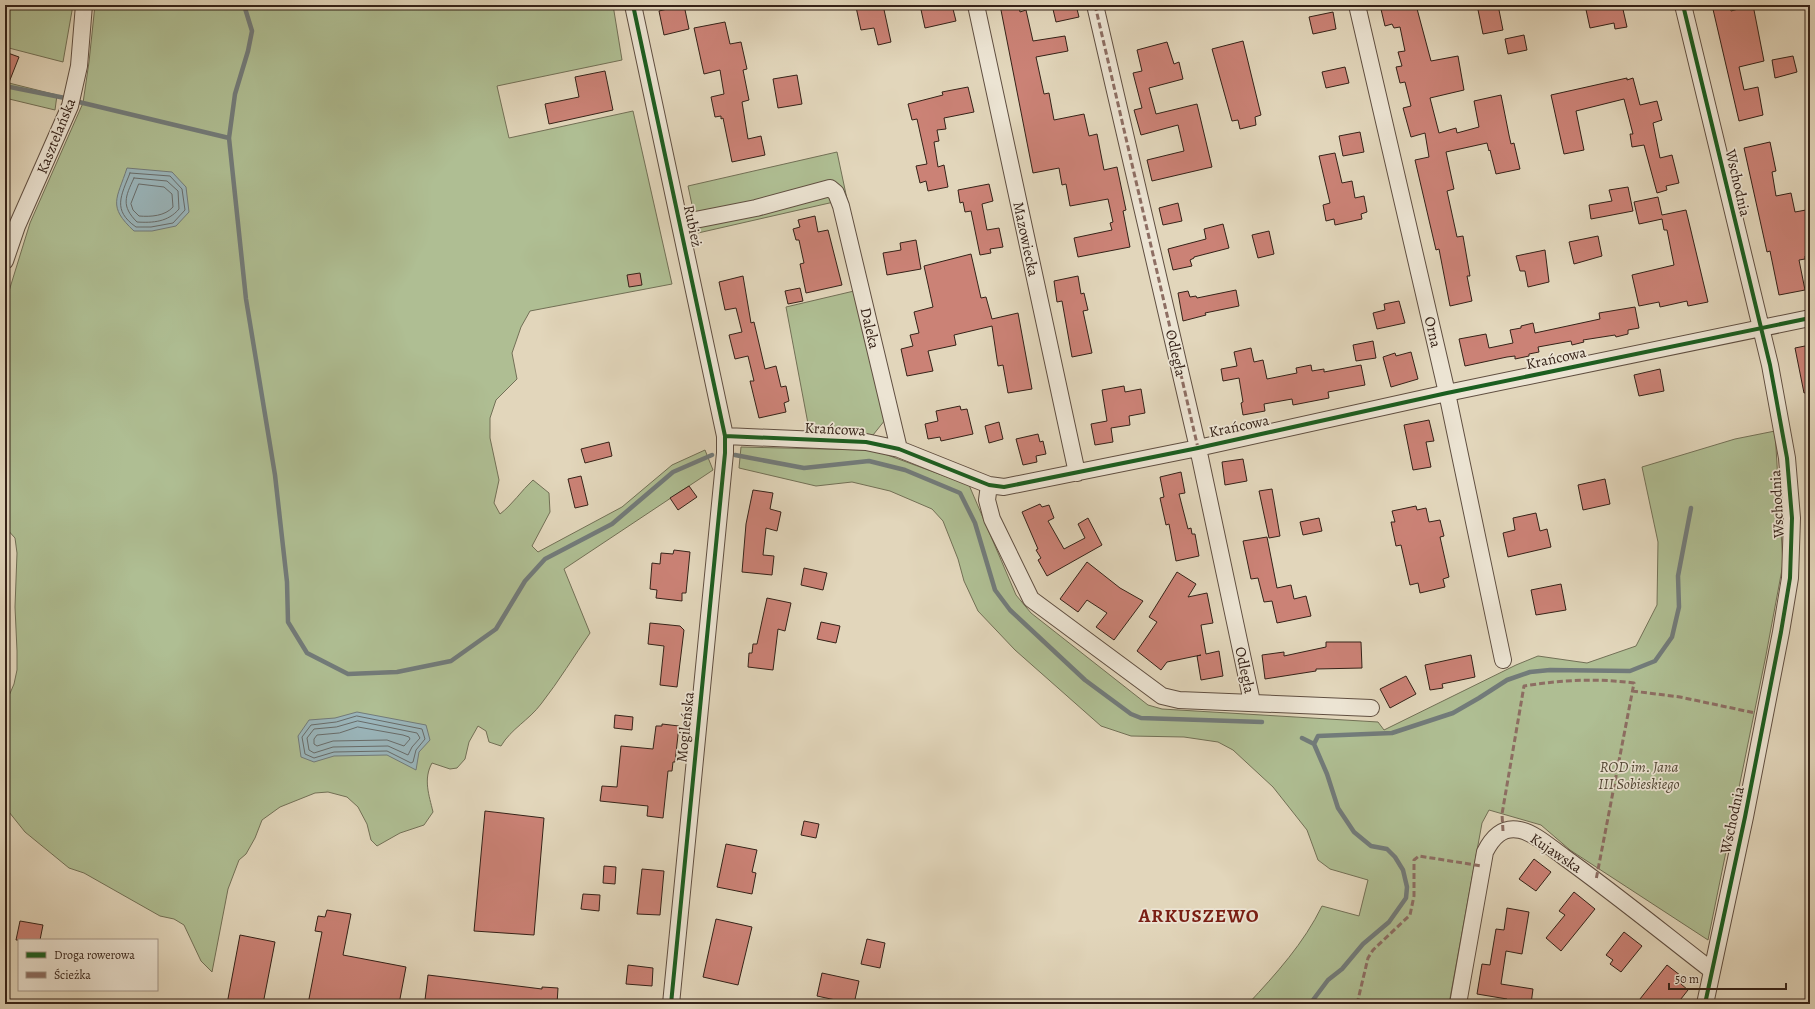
<svg xmlns="http://www.w3.org/2000/svg" width="1815" height="1009" viewBox="0 0 1815 1009" font-family="Alegreya,serif">
	<style>
		.green { fill: #afbe93; stroke: #727056 }
		.water { fill: #9ab6bc; stroke: #727b7a }
		.lines { fill: none; stroke-linecap: round; stroke-linejoin: round }
		.shore { stroke: #686c6a; stroke-width: 1 }
		.stream { stroke: #727b7a; stroke-width: 4.5 }
		.building { fill: #cb8276; stroke: #352218 }
		.street-casing { stroke: #604f41; stroke-width: 18 }
		.street { stroke: #ece4d3; stroke-width: 16 }
		.quiet { stroke: #8d6e63; stroke-width: 3; stroke-dasharray: 6 3; stroke-linecap: butt }
		.cycleway-casing { stroke: #ece4d3; stroke-width: 6 }
		.cycleway { stroke: #1b5e20; stroke-width: 4 }
		.labels { text-anchor: middle; dominant-baseline: central; stroke-width: 3.5; stroke-linejoin: round; paint-order: stroke }
		.street-label { font-size: 15px; fill: #352218; stroke: #ece4d3 }
		.park-label { font-size: 15px; font-style: italic; fill: #544937; stroke: #ece4d3 }
		.district-label { font-size: 19px; font-weight: bold; letter-spacing: 1px; fill: #7a1f14; stroke: #ece4d3 }
	</style>
	<rect width="100%" height="100%" fill="#e2d6bb"/>
	<filter id="stains"><feTurbulence type="fractalNoise" baseFrequency=".005" numOctaves="4"/><feColorMatrix values="0 0 0 0 .2 0 0 0 0 .09 0 0 0 0 .02 0 0 0 .5 -.17"/></filter>
	<radialGradient id="worn" r=".72"><stop offset=".6" stop-color="#630" stop-opacity="0"/><stop offset="1" stop-color="#630" stop-opacity=".3"/></radialGradient>
	<path class="green" d="M 5,5 L 73,5 L 63,62 L 5,47 Z
		M 95,5 L 613,5 L 622,60 L 497,86 L 509,138 L 633,111 L 672,284 L 530,311 L 521,327 L 512,353 L 517,379 L 496,400 L 490,418 L 490,438 L 499,480 L 494,503 L 500,514 C 513,504 521,491 533,480 L 549,493 L 550,512 L 532,546 L 538,552 L 622,507 L 672,465 L 705,450 L 713,470 L 564,569 L 590,633 C 574,656 559,681 541,704 C 529,720 511,729 501,746 L 489,742 L 486,731 L 478,726 L 469,742 L 465,759 L 457,768 L 450,769 L 432,763 C 423,779 429,795 433,812 L 424,825 L 400,833 L 377,846 L 371,840 L 367,824 L 358,807 L 347,797 L 328,792 L 315,793 L 280,807 L 262,820 L 255,838 L 246,854 L 239,860 L 228,889 L 212,972 L 201,961 L 184,925 L 174,919 L 160,916 L 84,873 L 69,868 L 25,832 L 5,807 L 5,705 L 14,684 L 17,670 L 17,651 L 15,607 L 17,553 L 15,538 L 5,527 L 5,304 L 30,223 L 83,103 L 89,62 Z
		M 5,82 L 57,95 L 55,110 L 5,98 Z
		M 837,152 L 847,199 L 698,233 L 688,186 Z
		M 854,291 L 885,420 L 873,435 L 809,429 L 786,307 Z
		M 1775,431 L 1783,564 L 1766,655 L 1708,940 L 1570,850 L 1541,825 L 1489,810 L 1482,823 L 1449,1004 L 1248,1004 C 1276,974 1304,943 1322,906 L 1359,916 L 1368,880 L 1330,869 L 1318,860 L 1307,830 L 1273,787 L 1233,750 L 1218,742 L 1184,737 L 1131,736 L 1101,726 L 1015,650 L 978,611 L 964,581 L 958,559 L 943,521 L 932,509 L 890,491 L 852,482 L 816,486 L 739,468 L 741,447 L 867,450 L 882,453 L 969,485 L 1016,595 L 1031,613 L 1148,705 L 1162,709 L 1378,722 L 1384,730 L 1516,665 L 1538,656 L 1587,663 L 1636,646 L 1657,605 L 1658,542 L 1642,467 L 1735,439 Z"/>
	<path class="water" d="M 127,168 L 172,172 L 186,187 L 189,212 L 176,226 L 152,231 L 134,231 C 107,206 117,199 127,168 Z
		M 357,712 L 426,725 L 430,740 L 419,752 L 416,770 L 387,755 L 334,756 L 314,762 L 301,757 L 298,736 L 309,720 L 335,718 Z"/>
	<g class="lines">
		<path class="shore" d="M 130,173 L 170,176 L 182,189 L 185,210 L 173,223 L 151,227 L 136,227 C 112,210 121,196 130,173 Z
			M 134,178 L 167,181 L 178,191 L 179,209 C 168,222 153,223 137,222 C 121,206 125,197 134,178 Z
			M 139,184 L 164,187 L 172,194 L 173,207 C 165,216 151,217 139,216 L 133,210 L 131,204 Z
			M 357,716 L 422,729 L 425,739 L 416,750 L 413,762 L 411,763 L 387,751 L 334,752 L 314,758 L 305,754 L 302,737 L 311,725 L 336,722 Z
			M 358,721 L 417,733 L 420,738 L 412,747 L 408,755 L 388,746 L 333,747 L 314,753 L 309,750 L 307,738 L 314,729 L 336,727 Z
			M 358,727 L 403,735 L 409,737 L 410,739 L 404,746 L 387,740 L 333,741 L 317,746 L 314,744 L 314,739 L 317,735 L 339,733 Z"/>
		<path class="stream" d="M 244,5 L 252,31 L 248,51 L 235,94 L 229,138 L 246,299 L 275,475 L 287,582 L 288,622 L 307,653 L 348,674 L 397,672 L 451,661 L 496,629 L 525,581 L 545,559 L 612,524 L 673,472 L 712,455
			M 5,86 L 65,98
			M 79,102 L 229,138
			M 735,455 L 804,468 L 869,461 L 905,470 L 960,493 L 975,523 L 995,590 L 1010,610 L 1085,680 L 1131,714 L 1141,718 L 1262,722
			M 1302,738 L 1314,744 L 1327,774 L 1338,808 L 1354,832 L 1371,846 L 1387,849 L 1395,857 L 1403,870 L 1407,887 L 1406,898 L 1389,922 L 1363,944 L 1342,969 L 1328,980 L 1310,1004
			M 1314,744 L 1318,736 L 1392,733 L 1453,713 L 1479,698 L 1507,680 L 1530,672 L 1550,670 L 1630,671 L 1655,661 L 1672,637 L 1679,607 L 1678,576 L 1691,508"/>
	</g>
	<path class="building" d="M 684,5 L 689,29 L 664,35 L 659,11 Z
		M 868,5 L 883,5 L 891,42 L 878,45 L 874,28 L 861,30 L 856,7 Z
		M 920,5 L 952,5 L 956,21 L 925,28 Z
		M 1000,5 L 1019,5 L 1020,12 L 1026,10 L 1033,41 L 1065,36 L 1068,51 L 1036,57 L 1044,94 L 1049,93 L 1054,120 L 1084,114 L 1089,136 L 1097,134 L 1104,170 L 1117,167 L 1126,210 L 1123,211 L 1130,247 L 1078,257 L 1074,238 L 1112,230 L 1110,223 L 1113,222 L 1108,199 L 1070,206 L 1066,184 L 1062,185 L 1059,168 L 1033,173 Z
		M 1052,5 L 1076,5 L 1079,17 L 1056,22 Z
		M 1380,5 L 1416,5 L 1431,61 L 1458,56 L 1464,90 L 1430,98 L 1439,133 L 1456,128 L 1457,133 L 1479,127 L 1474,101 L 1501,95 L 1509,135 L 1511,144 L 1514,143 L 1520,169 L 1496,174 L 1490,150 L 1489,151 L 1487,143 L 1446,152 L 1454,189 L 1447,191 L 1457,237 L 1463,236 L 1470,276 L 1467,276 L 1472,301 L 1450,306 L 1439,249 L 1436,250 L 1415,160 L 1429,157 L 1425,133 L 1411,137 L 1403,108 L 1411,106 L 1405,82 L 1400,83 L 1396,67 L 1402,66 L 1398,52 L 1405,51 L 1400,27 L 1394,28 L 1392,24 L 1385,26 Z
		M 1477,5 L 1498,5 L 1503,30 L 1483,34 Z
		M 1585,5 L 1622,5 L 1627,27 L 1615,29 L 1614,23 L 1590,28 Z
		M 1712,5 L 1730,5 L 1731,11 L 1753,5 L 1764,61 L 1739,67 L 1744,90 L 1758,87 L 1763,115 L 1739,121 Z
		M 1333,12 L 1336,29 L 1313,34 L 1309,17 Z
		M 725,22 L 730,44 L 741,42 L 747,69 L 743,70 L 749,100 L 742,102 L 748,139 L 761,136 L 765,155 L 732,162 L 723,118 L 721,119 L 721,116 L 715,117 L 711,97 L 724,94 L 720,70 L 704,74 L 694,28 Z
		M 1524,35 L 1527,50 L 1508,54 L 1505,39 Z
		M 1243,41 L 1261,115 L 1255,117 L 1256,125 L 1240,129 L 1238,120 L 1232,121 L 1212,49 Z
		M 1167,42 L 1174,64 L 1179,62 L 1183,79 L 1149,88 L 1156,114 L 1197,104 L 1212,167 L 1152,181 L 1147,160 L 1184,151 L 1178,125 L 1141,135 L 1134,110 L 1142,108 L 1133,73 L 1142,71 L 1137,50 Z
		M 5,52 L 19,57 L 6,90 L 5,90 Z
		M 1793,56 L 1797,72 L 1775,78 L 1772,60 Z
		M 1345,67 L 1349,83 L 1326,88 L 1322,72 Z
		M 605,71 L 613,110 L 549,124 L 545,104 L 579,97 L 575,77 Z
		M 797,75 L 802,104 L 778,108 L 773,79 Z
		M 1627,78 L 1627,80 L 1633,78 L 1640,105 L 1657,101 L 1662,120 L 1653,123 L 1660,158 L 1672,155 L 1679,183 L 1666,186 L 1667,190 L 1657,193 L 1644,145 L 1632,147 L 1630,134 L 1633,134 L 1624,99 L 1576,111 L 1584,150 L 1564,154 L 1551,95 Z
		M 968,87 L 974,112 L 944,118 L 946,129 L 937,130 L 939,141 L 934,142 L 938,167 L 944,165 L 948,187 L 928,191 L 926,181 L 920,183 L 916,166 L 927,164 L 917,119 L 912,120 L 908,104 L 943,95 L 942,92 Z
		M 1360,132 L 1364,152 L 1343,156 L 1339,136 Z
		M 1770,142 L 1776,171 L 1772,172 L 1776,196 L 1791,193 L 1795,212 L 1806,210 L 1810,231 L 1810,255 L 1805,256 L 1805,259 L 1799,260 L 1805,290 L 1779,295 L 1770,251 L 1767,252 L 1744,148 Z
		M 1335,153 L 1342,183 L 1352,181 L 1355,198 L 1364,196 L 1367,212 L 1361,214 L 1362,219 L 1335,225 L 1334,219 L 1326,221 L 1323,205 L 1330,203 L 1319,156 Z
		M 989,184 L 993,201 L 982,204 L 987,230 L 999,228 L 1003,247 L 990,249 L 991,253 L 980,255 L 971,211 L 965,212 L 963,202 L 960,203 L 958,190 Z
		M 1628,187 L 1633,211 L 1591,219 L 1589,205 L 1612,201 L 1609,190 Z
		M 1658,197 L 1662,215 L 1686,210 L 1708,302 L 1688,306 L 1687,301 L 1660,307 L 1659,302 L 1639,306 L 1632,275 L 1674,265 L 1667,230 L 1664,230 L 1662,219 L 1639,224 L 1634,202 Z
		M 1178,203 L 1182,221 L 1163,225 L 1159,208 Z
		M 815,216 L 818,232 L 828,230 L 842,285 L 806,293 L 800,264 L 804,263 L 799,240 L 796,240 L 793,229 L 800,227 L 798,220 Z
		M 1223,224 L 1229,248 L 1194,257 L 1194,258 L 1190,260 L 1192,266 L 1173,270 L 1168,249 L 1206,239 L 1204,229 Z
		M 1269,231 L 1274,254 L 1258,258 L 1252,235 Z
		M 1598,236 L 1602,256 L 1574,264 L 1569,242 Z
		M 916,240 L 921,269 L 887,275 L 883,253 L 901,250 L 900,243 Z
		M 1545,250 L 1549,282 L 1528,287 L 1525,271 L 1520,271 L 1516,256 Z
		M 971,254 L 981,298 L 986,297 L 992,319 L 1018,313 L 1032,389 L 1008,393 L 1003,365 L 998,366 L 992,326 L 954,335 L 956,345 L 928,351 L 933,371 L 907,376 L 901,349 L 913,346 L 910,335 L 919,333 L 914,312 L 933,307 L 924,266 Z
		M 640,273 L 642,285 L 629,287 L 627,275 Z
		M 743,276 L 751,323 L 754,322 L 765,369 L 776,366 L 781,387 L 786,386 L 789,401 L 784,403 L 786,412 L 759,418 L 750,381 L 754,381 L 748,356 L 735,359 L 729,335 L 742,332 L 736,308 L 725,310 L 719,282 Z
		M 1078,276 L 1081,294 L 1084,293 L 1088,310 L 1083,311 L 1092,353 L 1072,357 L 1062,301 L 1057,302 L 1054,281 Z
		M 800,288 L 803,301 L 788,304 L 785,291 Z
		M 1236,290 L 1239,306 L 1205,313 L 1206,315 L 1183,321 L 1178,293 L 1188,291 L 1190,297 L 1196,296 L 1197,298 Z
		M 1399,301 L 1405,323 L 1377,329 L 1373,313 L 1385,310 L 1384,304 Z
		M 1635,307 L 1639,328 L 1628,330 L 1628,334 L 1616,337 L 1615,335 L 1583,340 L 1584,342 L 1572,345 L 1571,341 L 1538,347 L 1539,352 L 1529,354 L 1529,356 L 1515,359 L 1515,356 L 1507,357 L 1465,366 L 1459,339 L 1486,334 L 1489,348 L 1513,343 L 1510,330 L 1521,328 L 1521,326 L 1533,323 L 1535,333 L 1600,319 L 1599,313 Z
		M 1373,341 L 1376,358 L 1356,361 L 1353,345 Z
		M 1810,345 L 1810,392 L 1804,393 L 1795,348 Z
		M 1251,348 L 1254,362 L 1263,360 L 1267,379 L 1297,373 L 1296,368 L 1311,365 L 1312,371 L 1324,369 L 1324,372 L 1361,365 L 1365,385 L 1328,392 L 1329,398 L 1293,405 L 1292,399 L 1264,404 L 1265,411 L 1243,415 L 1241,403 L 1243,402 L 1239,378 L 1223,381 L 1221,369 L 1237,366 L 1234,352 Z
		M 1411,352 L 1418,379 L 1391,387 L 1383,357 L 1395,353 L 1396,356 Z
		M 1660,369 L 1664,391 L 1639,396 L 1634,375 Z
		M 1124,386 L 1125,392 L 1141,389 L 1145,413 L 1129,416 L 1130,425 L 1111,428 L 1113,442 L 1095,445 L 1091,424 L 1107,421 L 1102,390 Z
		M 960,406 L 961,410 L 967,409 L 973,434 L 941,441 L 940,437 L 928,439 L 925,424 L 938,421 L 936,411 Z
		M 1429,420 L 1434,441 L 1426,442 L 1431,467 L 1413,470 L 1404,425 Z
		M 999,422 L 1003,439 L 989,443 L 985,426 Z
		M 1038,434 L 1040,442 L 1043,441 L 1046,454 L 1036,456 L 1037,462 L 1023,465 L 1016,439 Z
		M 609,442 L 612,456 L 585,463 L 581,449 Z
		M 1243,459 L 1247,481 L 1225,485 L 1222,462 Z
		M 1181,472 L 1185,493 L 1179,494 L 1188,529 L 1191,528 L 1192,534 L 1195,534 L 1199,556 L 1176,561 L 1169,524 L 1166,525 L 1160,498 L 1164,497 L 1160,477 Z
		M 581,476 L 588,505 L 575,508 L 568,479 Z
		M 1605,479 L 1610,504 L 1583,510 L 1578,485 Z
		M 689,486 L 697,497 L 678,510 L 670,498 Z
		M 1272,489 L 1280,536 L 1269,538 L 1259,491 Z
		M 753,490 L 773,493 L 770,509 L 781,512 L 777,531 L 766,528 L 763,555 L 774,556 L 772,575 L 742,572 L 746,524 Z
		M 1040,504 L 1042,507 L 1049,505 L 1054,518 L 1048,521 L 1064,549 L 1085,538 L 1078,524 L 1088,518 L 1102,545 L 1047,576 L 1038,560 L 1041,558 L 1036,550 L 1038,549 L 1022,512 Z
		M 1416,506 L 1417,510 L 1426,508 L 1429,522 L 1440,520 L 1444,536 L 1440,537 L 1449,577 L 1443,579 L 1445,587 L 1420,593 L 1418,583 L 1410,585 L 1401,545 L 1396,546 L 1391,522 L 1395,522 L 1392,511 Z
		M 1536,513 L 1540,531 L 1547,529 L 1551,547 L 1508,557 L 1503,533 L 1515,530 L 1513,518 Z
		M 1319,518 L 1322,531 L 1303,535 L 1300,522 Z
		M 1267,537 L 1277,588 L 1291,585 L 1294,599 L 1306,596 L 1311,616 L 1277,623 L 1272,601 L 1264,602 L 1258,578 L 1251,579 L 1243,541 Z
		M 674,550 L 690,552 L 686,593 L 682,593 L 682,601 L 656,598 L 657,590 L 650,589 L 652,563 L 660,564 L 661,553 L 673,554 Z
		M 1087,562 L 1120,588 L 1143,601 L 1114,640 L 1096,627 L 1107,613 L 1087,600 L 1078,612 L 1060,599 Z
		M 804,568 L 827,573 L 823,590 L 801,585 Z
		M 1177,572 L 1196,584 L 1188,597 L 1207,593 L 1213,623 L 1201,625 L 1206,654 L 1219,651 L 1223,676 L 1201,680 L 1197,656 L 1201,655 L 1167,662 L 1161,670 L 1137,651 L 1157,622 L 1149,617 Z
		M 1561,584 L 1566,610 L 1536,615 L 1531,590 Z
		M 767,598 L 791,603 L 785,631 L 778,629 L 773,670 L 748,667 L 749,653 L 752,653 L 753,644 L 757,644 Z
		M 821,622 L 840,626 L 836,643 L 817,639 Z
		M 650,623 L 680,626 L 684,630 L 677,687 L 660,685 L 664,646 L 648,644 Z
		M 1326,642 L 1361,642 L 1362,668 L 1316,669 L 1316,671 L 1265,679 L 1262,655 L 1284,652 L 1284,656 L 1326,647 Z
		M 1471,655 L 1475,677 L 1442,684 L 1443,688 L 1430,690 L 1425,665 Z
		M 1406,676 L 1416,694 L 1390,708 L 1380,689 Z
		M 615,715 L 633,717 L 632,730 L 614,728 Z
		M 662,724 L 679,726 L 675,762 L 673,762 L 672,771 L 668,771 L 663,818 L 647,816 L 648,806 L 600,801 L 602,786 L 617,787 L 621,746 L 653,749 L 656,726 L 662,726 Z
		M 485,811 L 544,818 L 534,935 L 474,931 Z
		M 804,821 L 819,824 L 816,838 L 801,835 Z
		M 726,844 L 757,850 L 752,872 L 756,873 L 752,894 L 717,887 Z
		M 1534,859 L 1551,872 L 1536,891 L 1519,879 Z
		M 604,866 L 616,867 L 615,884 L 603,883 Z
		M 642,869 L 664,871 L 660,915 L 637,914 Z
		M 1574,892 L 1595,909 L 1561,951 L 1546,938 L 1565,915 L 1559,911 Z
		M 583,894 L 600,895 L 599,911 L 581,909 Z
		M 1507,908 L 1529,912 L 1522,954 L 1506,951 L 1501,984 L 1533,989 L 1531,1004 L 1507,1004 L 1507,999 L 1477,994 L 1482,964 L 1490,965 L 1496,929 L 1504,930 Z
		M 327,910 L 351,914 L 343,955 L 406,967 L 399,1004 L 308,1004 L 322,932 L 315,931 L 318,916 L 325,917 Z
		M 716,919 L 752,927 L 738,985 L 703,977 Z
		M 20,921 L 43,925 L 40,940 L 16,940 Z
		M 1624,932 L 1642,946 L 1621,972 L 1610,964 L 1613,960 L 1606,955 Z
		M 240,935 L 275,942 L 263,1004 L 227,1004 Z
		M 867,939 L 885,943 L 880,968 L 861,964 Z
		M 628,965 L 653,968 L 652,986 L 626,984 Z
		M 1667,965 L 1685,979 L 1681,984 L 1688,990 L 1677,1004 L 1636,1004 Z
		M 822,973 L 859,981 L 854,1004 L 817,996 Z
		M 428,975 L 542,989 L 542,987 L 558,988 L 557,1004 L 501,1001 L 503,1004 L 465,1004 L 425,1000 Z"/>
	<g class="lines">
		<defs>
			<path id="street" d="M 633,5 L 725,436 L 725,453 L 671,1004
				M 976,5 L 1077,473
				M 1095,5 L 1198,448 L 1252,702
				M 1357,5 L 1447,393 L 1503,660
				M 1683,5 L 1770,365 L 1787,458 L 1792,518 L 1790,578 L 1781,632 L 1745,817 L 1705,1004
				M 680,223 L 756,208 L 830,188 L 836,193 L 841,206 L 899,449
				M 5,261 L 17,226 L 70,106 L 79,66 L 84,5
				M 725,436 L 866,442 L 899,449 L 989,485 L 1004,487 L 1198,448 L 1447,393 L 1810,318
				M 989,485 L 987,500 L 992,519 L 1031,599 L 1162,696 L 1179,700 L 1371,708
				M 1458,1004 L 1485,852 C 1492,838 1502,826 1520,830 C 1535,833 1551,848 1564,857 C 1614,893 1662,932 1711,970"/>
		</defs>
		<use href="#street" class="street-casing"/>
		<use href="#street" class="street"/>
		<path class="quiet" d="M 1095,5 L 1198,448
			M 1632,691 L 1680,697 L 1755,713
			M 1503,831 L 1502,814 L 1524,686 C 1562,680 1596,678 1634,683 L 1596,880
			M 1357,1004 L 1368,958 L 1373,950 L 1410,915 L 1414,896 L 1414,860 L 1419,856 L 1482,866"/>
		<defs>
			<path id="cycleway" d="M 633,5 L 725,436 L 725,453 L 671,1004
				M 1683,5 L 1770,365 L 1787,458 L 1792,518 L 1790,578 L 1781,632 L 1745,817 L 1705,1004
				M 725,436 L 866,442 L 899,449 L 989,485 L 1004,487 L 1198,448 L 1447,393 L 1810,318"/>
		</defs>
		<use href="#cycleway" class="cycleway-casing"/>
		<use href="#cycleway" class="cycleway"/>
	</g>
	<g class="labels">
		<g class="street-label">
			<text transform="translate(56 136) rotate(-68)">Kasztelańska</text>
			<text transform="translate(1738 183) rotate(77)">Wschodnia</text>
			<text transform="translate(693 226) rotate(78)">Rubież</text>
			<text transform="translate(1026 239) rotate(78)">Mazowiecka</text>
			<text transform="translate(870 328) rotate(77)">Daleka</text>
			<text transform="translate(1433 332) rotate(77)">Orna</text>
			<text transform="translate(1176 353) rotate(77)">Odległa</text>
			<text transform="translate(1556 358) rotate(-12)">Krańcowa</text>
			<text transform="translate(1239 426) rotate(-12)">Krańcowa</text>
			<text transform="translate(835 429) rotate(3)">Krańcowa</text>
			<text transform="translate(1777 504) rotate(-93)">Wschodnia</text>
			<text transform="translate(1245 670) rotate(78)">Odległa</text>
			<text transform="translate(685 727) rotate(-84)">Mogileńska</text>
			<text transform="translate(1732 820) rotate(-78)">Wschodnia</text>
			<text transform="translate(1556 853) rotate(34)">Kujawska</text>
		</g>
		<g class="park-label">
			<text x="1639" y="767">ROD im. Jana<tspan x="1639" dy="17">III Sobieskiego</tspan></text>
		</g>
		<g class="district-label">
			<text x="1199" y="916">ARKUSZEWO</text>
		</g>
	</g>
	<rect width="1815" height="1009" fill="none" stroke="#e2d6bb" stroke-width="20"/>
	<rect x="6" y="6" width="1803" height="997" fill="none" stroke="#352218" stroke-width="2"/>
	<rect x="10" y="10" width="1795" height="989" fill="none" stroke="#352218"/>
	<rect x="18" y="939" width="140" height="52" fill="#ece4d3" stroke="#a39688"/>
	<rect x="26" y="952" width="20" height="6" fill="#1b5e20" stroke="#a39688"/>
	<text x="54" y="959" font-size="12" fill="#352218">Droga rowerowa</text>
	<rect x="26" y="972" width="20" height="6" fill="#8d6e63" stroke="#a39688"/>
	<text x="54" y="979" font-size="12" fill="#352218">Ścieżka</text>
	<path d="M1669 983v6h117v-6" fill="none" stroke="#352218" stroke-width="2"/>
	<text x="1675" y="983" font-size="12" fill="#352218" stroke="#ece4d3" stroke-width="3" paint-order="stroke">50 m</text>
	<rect width="100%" height="100%" filter="url(#stains)"/>
	<rect width="100%" height="100%" fill="url(#worn)"/>
</svg>
